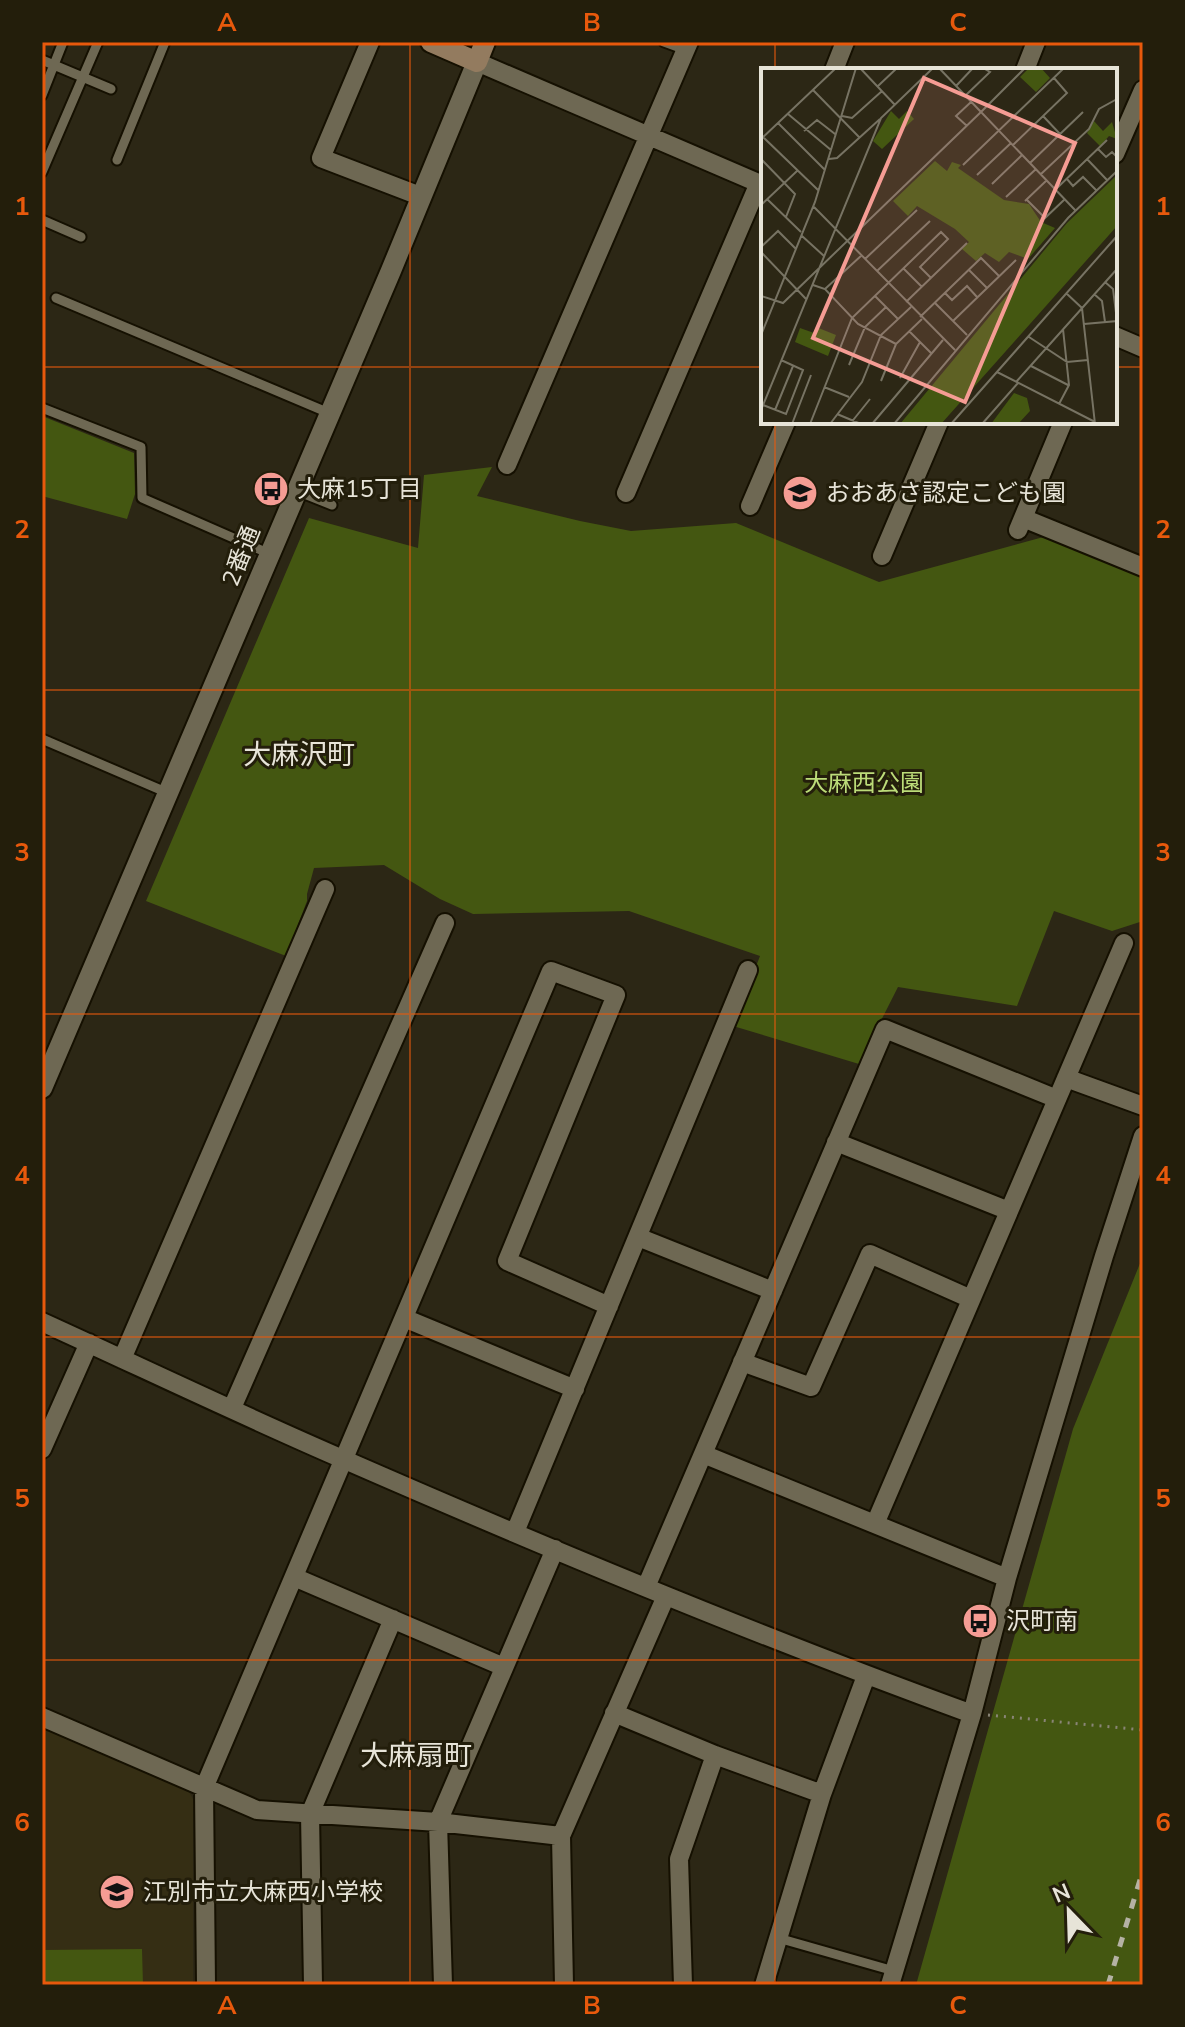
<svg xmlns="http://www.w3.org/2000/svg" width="1185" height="2027" viewBox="0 0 1185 2027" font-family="'Nunito Sans','Noto Sans JP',sans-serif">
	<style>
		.built { fill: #352e14 }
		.green { fill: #445711 }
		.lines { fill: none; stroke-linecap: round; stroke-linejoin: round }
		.service-casing { stroke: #151001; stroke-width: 13 }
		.minor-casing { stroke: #151001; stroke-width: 22 }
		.tertiary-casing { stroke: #151001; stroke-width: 24 }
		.secondary-casing { stroke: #151001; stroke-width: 24 }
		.path { stroke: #898576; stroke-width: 3; stroke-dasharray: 2 6; stroke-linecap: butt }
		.service { stroke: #6e6853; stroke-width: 9 }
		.minor { stroke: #6e6853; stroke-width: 18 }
		.tertiary { stroke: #6e6853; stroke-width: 20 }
		.secondary { stroke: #937b5f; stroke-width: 20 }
		.rail { stroke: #b5b2a4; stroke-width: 5; stroke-dasharray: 10 10; stroke-linecap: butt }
		.grid { fill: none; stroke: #e8590c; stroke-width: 2; stroke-opacity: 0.55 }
		.labels { text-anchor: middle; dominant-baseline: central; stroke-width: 6; stroke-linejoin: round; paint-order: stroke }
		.poi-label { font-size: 24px; fill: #e7e4d8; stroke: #231e0b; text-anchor: start }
		.street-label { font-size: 24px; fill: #e7e4d8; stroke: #231e0b }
		.park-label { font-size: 24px; fill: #bcdc79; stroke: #231e0b }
		.quarter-label { font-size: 28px; fill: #e7e4d8; stroke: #231e0b }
		.inset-road { fill: none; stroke: #777363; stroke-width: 2 }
		.view { fill: #f59c94; fill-opacity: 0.15; stroke: #f59c94; stroke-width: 4 }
		.inset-edge { fill: none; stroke: #e7e4d8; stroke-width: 4 }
		.neatline { fill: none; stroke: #e8590c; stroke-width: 3 }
		.grid-label { font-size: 26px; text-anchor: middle; font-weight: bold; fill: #e8590c }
	</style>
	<rect width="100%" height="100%" fill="#2c2715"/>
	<path class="built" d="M 42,1729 L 186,1786 L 193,1799 L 193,1985 L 42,1985 Z"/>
	<path class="green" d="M 42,416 L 134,453 L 135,494 L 127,519 L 42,496 Z
		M 492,467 L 477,496 L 580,521 L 631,531 L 736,523 L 879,582 L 1047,536 L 1143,576 L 1143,921 L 1112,931 L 1054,911 L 1017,1006 L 898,987 L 859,1064 L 733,1026 L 760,956 L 629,911 L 473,914 L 440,899 L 384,865 L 314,868 L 307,894 L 307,901 L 286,956 L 146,901 L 309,518 L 418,548 L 424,475 Z
		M 1143,1256 L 1143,1985 L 916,1985 L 1073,1429 Z
		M 142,1949 L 143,1985 L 42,1985 L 42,1950 Z"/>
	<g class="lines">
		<defs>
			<path id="service" d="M 664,42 L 686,50
				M 42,60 L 111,89
				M 42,95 L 63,42
				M 117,160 L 165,42
				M 42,172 L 98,42
				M 42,220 L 81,237
				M 56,298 L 329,413
				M 42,408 L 141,447 L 142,498 L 270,554
				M 297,491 L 332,505
				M 42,739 L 168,793
				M 778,1938 L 894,1971"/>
			<path id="minor" d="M 370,42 L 321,158 L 420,196
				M 477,62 L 763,185
				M 834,70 L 845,42
				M 1025,70 L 1036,42
				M 1115,154 L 1143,90
				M 1115,336 L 1143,348
				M 507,465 L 689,42
				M 626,493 L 759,183
				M 750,506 L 786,422
				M 1023,518 L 1143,567
				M 1018,530 L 1063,422
				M 882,556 L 939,422
				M 1066,1078 L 1143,1106
				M 836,1142 L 1009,1211
				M 638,1237 L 773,1291
				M 404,1318 L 575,1389
				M 42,1322 C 143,1368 243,1416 345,1460 C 551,1550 760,1637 972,1714
				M 122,1359 L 325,889
				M 742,1362 L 811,1387 L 870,1254 L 971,1299
				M 232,1408 L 445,923
				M 42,1449 L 89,1343
				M 703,1454 L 1007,1578
				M 875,1524 L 1124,943
				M 515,1532 L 748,970
				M 294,1577 L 504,1667
				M 646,1587 L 885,1029 L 1057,1099
				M 614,1713 L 715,1755 L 822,1794
				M 42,1717 L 257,1810 L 438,1822 L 561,1836
				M 206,1985 L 204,1788 L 551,971 L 616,995 L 507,1261 L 609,1306
				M 313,1985 L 310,1814 L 393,1619
				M 443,1985 L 438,1822 L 555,1549
				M 564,1985 L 561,1836 L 666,1596
				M 683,1985 L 679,1859 L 715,1755
				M 764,1985 L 822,1794 L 866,1676
				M 890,1985 L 972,1714 L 1007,1578 L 1104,1256 L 1143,1136"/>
			<path id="tertiary" d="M 42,1088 L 390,273 L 477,62"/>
			<path id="secondary" d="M 431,42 L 477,62 L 485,42"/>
		</defs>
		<use href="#service" class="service-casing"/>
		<use href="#minor" class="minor-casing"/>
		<use href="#tertiary" class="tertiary-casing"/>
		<use href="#secondary" class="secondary-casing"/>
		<path class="path" d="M 988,1715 L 1143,1730"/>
		<use href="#service" class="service"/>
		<use href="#minor" class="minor"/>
		<use href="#tertiary" class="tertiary"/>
		<use href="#secondary" class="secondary"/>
		<path class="rail" d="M 1108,1985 L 1143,1870"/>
	</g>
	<path class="grid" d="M 410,42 L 410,1985M 775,42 L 775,70M 42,367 L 763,367M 1115,367 L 1143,367M 775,422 L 775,1985M 42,690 L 1143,690M 42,1014 L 1143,1014M 42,1337 L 1143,1337M 42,1660 L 1143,1660"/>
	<defs>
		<symbol id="bus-disc" viewBox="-11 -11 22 22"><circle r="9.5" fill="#f59c94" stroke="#231e0b"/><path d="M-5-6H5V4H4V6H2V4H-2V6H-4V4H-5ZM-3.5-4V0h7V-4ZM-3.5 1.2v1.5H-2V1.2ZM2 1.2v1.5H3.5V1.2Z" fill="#111"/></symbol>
		<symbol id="school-disc" viewBox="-11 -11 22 22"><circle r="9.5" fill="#f59c94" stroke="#231e0b"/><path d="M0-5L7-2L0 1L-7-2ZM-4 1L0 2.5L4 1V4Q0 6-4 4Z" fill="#111"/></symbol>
	</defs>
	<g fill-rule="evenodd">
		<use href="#bus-disc" x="251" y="469" width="40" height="40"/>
		<use href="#school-disc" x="780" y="473" width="40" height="40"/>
		<use href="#bus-disc" x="960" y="1601" width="40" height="40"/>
		<use href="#school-disc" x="97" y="1872" width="40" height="40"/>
	</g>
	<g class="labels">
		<g class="poi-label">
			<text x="297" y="489">大麻15丁目</text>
			<text x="826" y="493">おおあさ認定こども園</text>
			<text x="1006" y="1621">沢町南</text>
			<text x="143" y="1892">江別市立大麻西小学校</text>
		</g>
		<g class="street-label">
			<text transform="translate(241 556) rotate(-68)">2番通</text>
		</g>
		<g class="park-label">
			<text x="864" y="783">大麻西公園</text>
		</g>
		<g class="quarter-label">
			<text x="299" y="755">大麻沢町</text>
			<text x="416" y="1756">大麻扇町</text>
		</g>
	</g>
	<g transform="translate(761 68)">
		<rect width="356" height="356" fill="#2c2715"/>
		<path d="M 268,0 L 280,0 L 289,10 L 275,24 L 259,9 ZM 130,43 L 138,51 L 146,43 L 153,51 L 121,81 L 112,73 ZM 333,53 L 342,63 L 351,54 L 356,71 L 348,68 L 339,78 L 326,65 ZM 174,93 L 186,103 L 191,94 L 200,97 L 197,100 L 243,132 L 268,136 L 280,154 L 294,160 L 267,191 L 248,184 L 238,194 L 224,185 L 215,193 L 201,181 L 208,174 L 194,161 L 156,138 L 147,148 L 132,133 ZM 356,107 L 356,158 L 180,356 L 139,356 L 306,155 ZM 55,259 L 75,267 L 67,288 L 34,274 L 39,260 L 53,265 ZM 253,325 L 266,330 L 269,343 L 257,356 L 230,356 Z" fill="#445711"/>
		<path class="inset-road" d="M 99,0 L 134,37M 178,0 L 220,44 L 264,0M 117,18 L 136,0M 195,18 L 212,0M 52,22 L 98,69M 205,27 L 229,4 L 222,0M 27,46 L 70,82M 81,48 L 91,50 L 121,23M 282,48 L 299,66M 17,55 L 64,102M 206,58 L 195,48 L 210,34M 43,63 L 56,52 L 74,66M 1,68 L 57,122M 0,71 L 75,0M 252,77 L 306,25 L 293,10M 337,81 L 345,89 L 351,84 L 356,89M 0,91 L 34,126 L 25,149M 68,91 L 76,90 L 119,51M 326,91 L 346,112M 269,95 L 322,44M 202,97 L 303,0M 280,106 L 328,61 L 338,41 L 356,31M 216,107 L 250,75M 306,111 L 312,118 L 322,109 L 335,122M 231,116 L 261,87M 295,121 L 346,72M 245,129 L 275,101M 6,131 L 40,164M 266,132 L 284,150 L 304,131M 264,133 L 286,112M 0,137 L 36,103M 53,139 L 194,282M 41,168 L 63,188M 0,179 L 17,163 L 35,181M 0,184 L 46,232M 104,191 L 156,142M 143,201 L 161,219M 208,202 L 226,220M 116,203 L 169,153M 52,217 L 64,221 L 97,256 L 135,276M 64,221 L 101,187M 184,225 L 191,232 L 206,218 L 216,229M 305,225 L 321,240 L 334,356M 333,226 L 341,233 L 344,254M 0,228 L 22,235 L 220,44 L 314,142M 114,228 L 137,251M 145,234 L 206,175M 174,235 L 206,267M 159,249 L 220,190 L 238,208M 192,253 L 255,192M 323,256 L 356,253 L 352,221 L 344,214M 148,263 L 170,285M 0,267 L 54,134 L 95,0M 268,269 L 306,294 L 327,292M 88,297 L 104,259 L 125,239M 270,298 L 307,317M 236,304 L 338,356M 139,310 L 159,274M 120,313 L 135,276 L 161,251M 255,314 L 356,201M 63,319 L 88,329M 298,336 L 308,317 L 302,261M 2,337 L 25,346 L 42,302 L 20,292M 0,342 L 120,50 L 172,0M 14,342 L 32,298M 76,346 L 100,356M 31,356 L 50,307M 49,356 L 91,250 L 180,164 L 187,171 L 159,199 L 170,210M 69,356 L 101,314 L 120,267 L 150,239M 89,356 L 109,331M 111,356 L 182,272M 133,356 L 307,150 L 356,103M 190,356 L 356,168M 221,356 L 257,315"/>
		<path class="view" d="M 163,10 L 314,75 L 204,334 L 52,270 Z"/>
		<rect width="356" height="356" class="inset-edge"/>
	</g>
	<rect width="1185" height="2027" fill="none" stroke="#231e0b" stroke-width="88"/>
	<g transform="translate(1069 1911) rotate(337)" stroke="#231e0b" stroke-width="6" paint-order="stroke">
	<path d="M0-6L14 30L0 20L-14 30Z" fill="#e7e4d8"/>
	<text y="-12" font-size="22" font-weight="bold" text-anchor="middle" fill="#e7e4d8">N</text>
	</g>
	<rect x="44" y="44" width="1097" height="1939" class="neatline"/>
	<g class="grid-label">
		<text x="227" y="31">A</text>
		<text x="592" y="31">B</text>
		<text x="958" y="31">C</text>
		<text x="22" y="215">1</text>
		<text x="1163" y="215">1</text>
		<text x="22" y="538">2</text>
		<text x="1163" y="538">2</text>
		<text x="22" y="861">3</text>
		<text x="1163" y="861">3</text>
		<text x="22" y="1184">4</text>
		<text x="1163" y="1184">4</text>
		<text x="22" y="1507">5</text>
		<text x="1163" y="1507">5</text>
		<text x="22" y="1831">6</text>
		<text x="1163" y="1831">6</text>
		<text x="227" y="2014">A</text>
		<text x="592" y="2014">B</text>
		<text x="958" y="2014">C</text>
	</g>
</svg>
